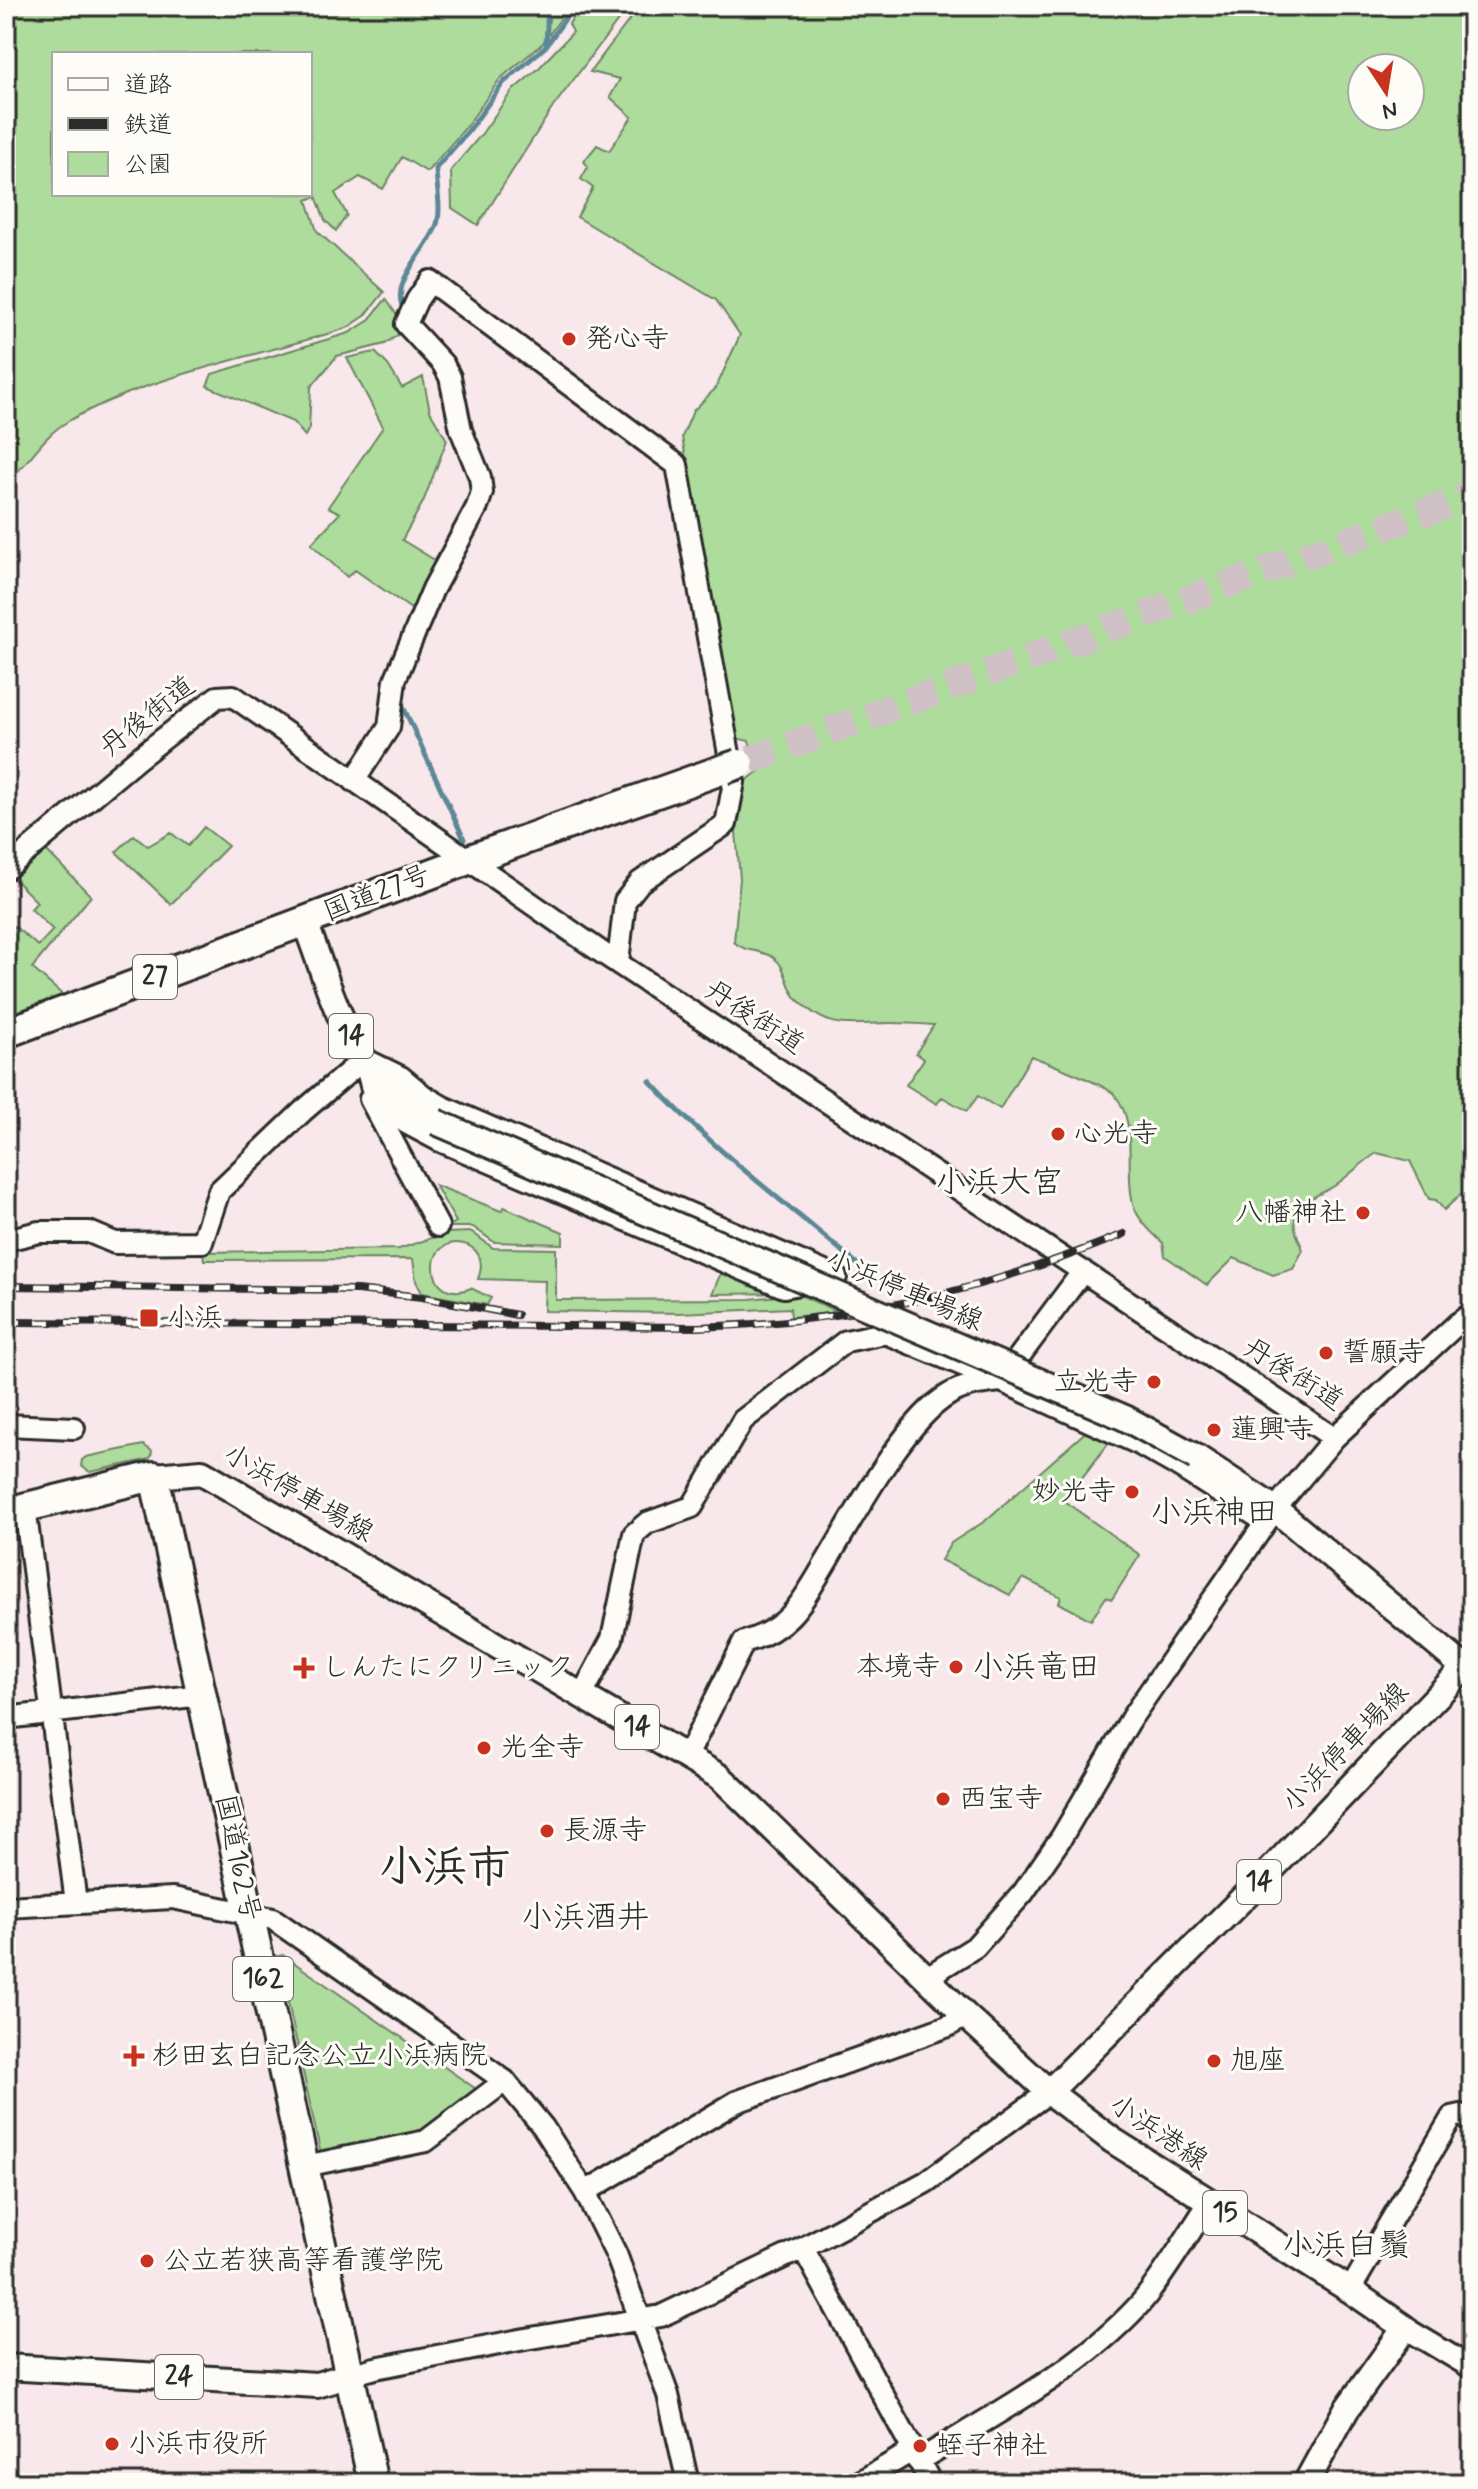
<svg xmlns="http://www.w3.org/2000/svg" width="1478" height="2489" viewBox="0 0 1478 2489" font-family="Mynerve,'Klee One',sans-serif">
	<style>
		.green { fill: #aedc9c; stroke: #6c8464; stroke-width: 2; fill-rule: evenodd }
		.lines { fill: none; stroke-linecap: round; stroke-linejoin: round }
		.stream { stroke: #5c8896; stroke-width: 5 }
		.highway-tunnel { stroke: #cfc1c5; stroke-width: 28; stroke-dasharray: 28 14; stroke-linecap: butt }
		.minor-casing { stroke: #2b2b2b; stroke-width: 26 }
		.major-casing { stroke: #2b2b2b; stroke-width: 30 }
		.highway-casing { stroke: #2b2b2b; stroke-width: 34 }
		.minor { stroke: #fdfcf7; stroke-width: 20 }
		.major { stroke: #fdfcf7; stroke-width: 24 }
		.highway { stroke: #fdfcf7; stroke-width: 28 }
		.rail-casing { stroke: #2b2b2b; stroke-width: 8 }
		.rail { stroke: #fdfcf7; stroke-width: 5; stroke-dasharray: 15; stroke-linecap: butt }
		.major-bridge-casing { stroke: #2b2b2b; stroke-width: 30; stroke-linecap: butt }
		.highway-bridge-casing { stroke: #2b2b2b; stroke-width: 34; stroke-linecap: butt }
		.major-bridge { stroke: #fdfcf7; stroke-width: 24 }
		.highway-bridge { stroke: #fdfcf7; stroke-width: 28 }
		.poi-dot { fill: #c8321e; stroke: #fdfcf7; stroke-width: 3 }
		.labels { text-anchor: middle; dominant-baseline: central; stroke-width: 6; stroke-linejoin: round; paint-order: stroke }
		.shield { fill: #fdfcf7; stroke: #6a6a68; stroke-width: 2 }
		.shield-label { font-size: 26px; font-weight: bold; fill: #2b2b2b }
		.poi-label { font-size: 28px; fill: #2b2b2b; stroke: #fdfcf7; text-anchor: start }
		.street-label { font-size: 28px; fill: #2b2b2b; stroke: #fdfcf7 }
		.quarter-label { font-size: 32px; fill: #2b2b2b; stroke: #fdfcf7 }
		.town-label { font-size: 44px; font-weight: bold; fill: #2b2b2b; stroke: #fdfcf7 }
	</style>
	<rect width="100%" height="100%" fill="#f8e7eb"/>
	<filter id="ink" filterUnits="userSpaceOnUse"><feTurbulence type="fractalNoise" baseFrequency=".0125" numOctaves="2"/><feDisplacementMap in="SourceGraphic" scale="16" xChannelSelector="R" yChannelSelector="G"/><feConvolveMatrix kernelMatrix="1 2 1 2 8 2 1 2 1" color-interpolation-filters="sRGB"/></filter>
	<g filter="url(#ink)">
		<path class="green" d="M 6,6 L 570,6 L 542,44 L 500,79 L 467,126 L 427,172 L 402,157 L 383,189 L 360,177 L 335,193 L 347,215 L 336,231 L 325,220 L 316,196 L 307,200 L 317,231 L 384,292 L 365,316 L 347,328 C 259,356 146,376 67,422 C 42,436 28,465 6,483 ZM 54,54 L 310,54 L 310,194 L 54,194 Z
			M 579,6 L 629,6 L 553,107 L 478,225 L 452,208 L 451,170 L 481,135 L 512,91 L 538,69 L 573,32 L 569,24 Z
			M 640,6 L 1472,6 L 1472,1184 L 1444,1210 L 1436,1200 L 1429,1199 L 1410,1161 L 1377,1153 C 1362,1162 1351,1174 1337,1184 C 1324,1194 1303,1198 1296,1213 C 1291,1226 1299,1239 1303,1250 L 1293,1269 L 1273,1275 L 1234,1258 L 1207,1285 L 1165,1256 L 1163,1243 C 1152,1233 1137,1219 1133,1204 C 1124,1169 1139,1125 1115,1095 C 1107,1085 1046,1062 1031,1056 L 1000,1109 L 978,1096 L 967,1111 L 942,1097 L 937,1104 L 906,1085 L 924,1059 L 916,1053 L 934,1025 C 920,1024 905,1023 891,1023 C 851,1023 831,1033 798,1000 C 786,988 787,967 774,958 C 762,949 745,953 734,942 L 740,879 L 736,832 L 732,824 L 739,786 L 759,771 L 749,741 L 736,738 L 682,437 L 693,411 L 716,388 L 740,335 L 716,300 L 577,217 L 593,188 L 581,179 L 588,167 L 584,161 L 597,145 L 609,151 L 632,117 L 610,97 L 620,79 L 590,72 ZM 1362,68 L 1410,68 L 1410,116 L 1362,116 Z
			M 386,299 L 406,329 L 385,344 L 337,356 L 311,387 L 309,428 L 305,436 L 293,422 L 207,386 L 212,374 L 349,333 L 368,321 Z
			M 375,352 L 388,365 L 402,388 L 423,377 L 430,411 L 447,440 L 423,502 L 402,540 L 436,561 L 414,611 L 355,570 L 347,577 L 311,544 L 340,513 L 328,507 L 383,427 L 347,358 Z
			M 204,827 L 228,846 L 171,904 L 116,852 L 134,835 L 148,846 L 171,833 L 188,846 Z
			M 42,846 L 91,896 L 32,968 L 65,997 L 6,1021 L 6,951 L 11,945 L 6,940 L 6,933 L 14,926 L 38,946 L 53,930 L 31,909 L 37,902 L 10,875 Z
			M 435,1185 L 501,1211 L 504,1207 L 563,1232 L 563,1244 L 494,1242 L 473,1227 L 448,1227 L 456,1222 Z
			M 472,1232 L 493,1248 L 556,1249 L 556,1300 L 750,1299 L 798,1294 L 838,1312 L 791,1317 L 790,1308 L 679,1313 L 544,1311 L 545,1281 L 478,1279 C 495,1237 432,1230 434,1268 C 434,1275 436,1280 441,1285 C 450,1294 461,1292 471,1288 L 491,1298 L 487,1305 L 422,1293 L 416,1281 L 413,1259 L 204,1260 L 203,1252 L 399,1249 L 446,1233 Z
			M 723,1268 L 782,1293 L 712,1294 Z
			M 1090,1428 L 1112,1439 L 1064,1501 L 1140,1555 L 1112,1599 L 1106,1597 L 1091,1620 L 1059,1603 L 1061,1597 L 1023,1578 L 1010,1595 L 941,1560 L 951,1543 L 985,1521 Z
			M 143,1445 L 152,1451 L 151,1457 L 146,1460 L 90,1472 L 81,1466 L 82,1460 L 86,1457 Z
			M 283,1955 L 479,2091 L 427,2130 L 328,2155 L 320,2150 L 278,1956 Z"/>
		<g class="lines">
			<path class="stream" d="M 546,45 L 548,6
				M 406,313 C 385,284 428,252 437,224 C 442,208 436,185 436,168 L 470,129 L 503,83 L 546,46 L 574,6
				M 429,625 L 447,583
				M 401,702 L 464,839
				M 495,890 L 570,944
				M 650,1081 C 715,1153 796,1210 870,1275"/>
			<path class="highway-tunnel" d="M 750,760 L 1472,495"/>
			<defs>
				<path id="minor" d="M 354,781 L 389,727 L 395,680 L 433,589 L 477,507 L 482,492 L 480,477 L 461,430 L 450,377 L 443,364 L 406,324 L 417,300 L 430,281 L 677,465 L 734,782 L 726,824 L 640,882 L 625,901 L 618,962
					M 6,869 L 136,760 L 217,697 L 233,696 L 604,954 L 1334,1438 L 1457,1324 L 1467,1317 L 1472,1321
					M 364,1059 L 401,1077 L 424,1096 L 443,1107 L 836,1277 L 784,1287 L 438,1140 L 406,1123 L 374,1097 Z
					M 370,1099 L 438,1226
					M 6,1240 L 39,1232 L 89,1232 L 115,1243 L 202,1242 L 219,1191 L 303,1111 L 364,1059
					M 6,1425 L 74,1428
					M 25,1507 L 76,1903
					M 582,1695 L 612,1639 L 634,1534 L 647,1523 L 692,1507 L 743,1420 L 846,1341 L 885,1333 L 1001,1381 L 1139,1444 L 1176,1465 L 1266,1522
					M 6,1718 L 201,1695
					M 687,1756 L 744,1642 C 790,1629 802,1602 825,1564 C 853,1518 903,1422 948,1395 C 964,1385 983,1383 1001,1381 L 1083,1271
					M 6,1907 L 173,1898 L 273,1919 L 505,2081 L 543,2127 L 585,2192 L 616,2254 L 668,2395 L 688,2483
					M 927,1977 L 975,1947 L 1023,1893 L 1061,1838 L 1132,1717 L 1275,1509 L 1334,1438
					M 305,2166 L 426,2141 L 505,2081
					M 585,2192 L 736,2102 L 948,2026 L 966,2016
					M 803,2248 L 931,2483
					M 1350,2290 L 1452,2117 L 1461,2115 L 1472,2121
					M 1405,2328 L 1472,2368
					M 350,2375 L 375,2368 L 525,2339 L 661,2316 L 803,2248 L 926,2182 L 1049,2092
					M 918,2461 C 995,2414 1077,2372 1139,2305 C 1163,2278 1188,2234 1209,2203
					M 858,2483 L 912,2451"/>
				<path id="major" d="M 305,922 C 322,967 336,1018 363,1058 C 381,1084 410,1106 436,1122
					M 1196,1457 L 1275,1509 L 1472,1674
					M 154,1476 L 202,1472 L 720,1777 L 966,2016 L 1049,2092 L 1112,2140 L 1350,2290 L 1405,2328 L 1346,2410 L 1306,2483
					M 1049,2092 L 1269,1872 L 1464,1668
					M 6,2367 L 317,2385 L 350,2375"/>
				<path id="highway" d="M 6,1033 L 468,860 L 724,769
					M 6,1512 L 154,1476 L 373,2483"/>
			</defs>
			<use href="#minor" class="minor-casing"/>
			<use href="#major" class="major-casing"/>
			<use href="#highway" class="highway-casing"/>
			<use href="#minor" class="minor"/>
			<use href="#major" class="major"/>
			<use href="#highway" class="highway"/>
			<defs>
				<path id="rail" d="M 6,1286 L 357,1290 L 422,1297 L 517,1315
					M 6,1322 L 698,1327 C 849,1323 984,1291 1124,1234"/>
			</defs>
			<use href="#rail" class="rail-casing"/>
			<use href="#rail" class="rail"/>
			<defs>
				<path id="major-bridge" d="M 436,1122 L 1125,1418 L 1196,1457"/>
				<path id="highway-bridge" d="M 724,769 L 739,764"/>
			</defs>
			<use href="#major-bridge" class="major-bridge-casing"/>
			<use href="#highway-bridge" class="highway-bridge-casing"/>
			<use href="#major-bridge" class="major-bridge"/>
			<use href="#highway-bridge" class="highway-bridge"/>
		</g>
	</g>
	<g class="poi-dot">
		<circle cx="569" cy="339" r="8"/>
		<circle cx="1058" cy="1134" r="8"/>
		<circle cx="1363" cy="1213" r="8"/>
		<rect x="139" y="1308" width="20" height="20" rx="4"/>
		<circle cx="1326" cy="1353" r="8"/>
		<circle cx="1154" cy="1382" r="8"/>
		<circle cx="1214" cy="1430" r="8"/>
		<circle cx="1132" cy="1492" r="8"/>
		<circle cx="956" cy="1667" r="8"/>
		<path d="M300 1656h8v8h8v8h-8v8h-8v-8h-8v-8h8z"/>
		<circle cx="484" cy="1748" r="8"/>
		<circle cx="943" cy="1799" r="8"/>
		<circle cx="547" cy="1831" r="8"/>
		<path d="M130 2044h8v8h8v8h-8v8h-8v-8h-8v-8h8z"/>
		<circle cx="1214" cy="2061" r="8"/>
		<circle cx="147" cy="2261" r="8"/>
		<circle cx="112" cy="2444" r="8"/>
		<circle cx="920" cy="2446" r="8"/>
	</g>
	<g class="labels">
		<g class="shield">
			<rect x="133" y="955" width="44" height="44" rx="6"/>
			<rect x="329" y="1014" width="44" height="44" rx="6"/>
			<rect x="615" y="1705" width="44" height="44" rx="6"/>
			<rect x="1237" y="1860" width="44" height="44" rx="6"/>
			<rect x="233" y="1957" width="60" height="44" rx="6"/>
			<rect x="1203" y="2191" width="44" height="44" rx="6"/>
			<rect x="155" y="2355" width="48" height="44" rx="6"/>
		</g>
		<g class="shield-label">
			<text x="155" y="977">27</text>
			<text x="351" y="1036">14</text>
			<text x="637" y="1727">14</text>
			<text x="1259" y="1882">14</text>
			<text x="263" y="1979">162</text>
			<text x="1225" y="2213">15</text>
			<text x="179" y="2377">24</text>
		</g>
		<g class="poi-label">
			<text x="585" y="339">発心寺</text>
			<text x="1074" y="1134">心光寺</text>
			<text x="1347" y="1213" text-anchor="end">八幡神社</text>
			<text x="167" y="1318">小浜</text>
			<text x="1342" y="1353">誓願寺</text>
			<text x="1138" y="1382" text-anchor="end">立光寺</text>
			<text x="1230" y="1430">蓮興寺</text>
			<text x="1116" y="1492" text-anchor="end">妙光寺</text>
			<text x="940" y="1667" text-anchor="end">本境寺</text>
			<text x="322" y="1668">しんたにクリニック</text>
			<text x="500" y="1748">光全寺</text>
			<text x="959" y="1799">西宝寺</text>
			<text x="563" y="1831">長源寺</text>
			<text x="152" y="2056">杉田玄白記念公立小浜病院</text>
			<text x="1230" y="2061">旭座</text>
			<text x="163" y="2261">公立若狭高等看護学院</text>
			<text x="128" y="2444">小浜市役所</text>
			<text x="936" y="2446">蛭子神社</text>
		</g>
		<g class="street-label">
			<text transform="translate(148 717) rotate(-38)">丹後街道</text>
			<text transform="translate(377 894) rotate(-21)">国道27号</text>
			<text transform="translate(754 1018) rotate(33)">丹後街道</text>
			<text transform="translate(904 1291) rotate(23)">小浜停車場線</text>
			<text transform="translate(1293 1375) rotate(32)">丹後街道</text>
			<text transform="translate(298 1494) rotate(30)">小浜停車場線</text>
			<text transform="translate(1346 1748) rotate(-46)">小浜停車場線</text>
			<text transform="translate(237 1858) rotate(78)">国道162号</text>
			<text transform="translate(1158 2133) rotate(34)">小浜港線</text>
		</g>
		<g class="quarter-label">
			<text x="999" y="1183">小浜大宮</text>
			<text x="1214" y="1513">小浜神田</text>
			<text x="1036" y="1668">小浜竜田</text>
			<text x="585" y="1918">小浜酒井</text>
			<text x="1346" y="2246">小浜白鬚</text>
		</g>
		<g class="town-label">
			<text x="445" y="1869">小浜市</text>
		</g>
	</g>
	<rect width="1478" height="2489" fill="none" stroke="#fdfcf7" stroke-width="32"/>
	<rect x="16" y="16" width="1446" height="2457" fill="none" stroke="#2b2b2b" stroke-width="3" filter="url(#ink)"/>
	<rect x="52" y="52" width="260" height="144" fill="#fdfcf7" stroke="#a9a8a5" stroke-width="2"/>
	<rect x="68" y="78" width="40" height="12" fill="#fdfcf7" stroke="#a9a8a5" stroke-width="2"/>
	<text x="124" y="92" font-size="24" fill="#2b2b2b">道路</text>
	<rect x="68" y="118" width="40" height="12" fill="#2b2b2b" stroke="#a9a8a5" stroke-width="2"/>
	<text x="124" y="132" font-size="24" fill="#2b2b2b">鉄道</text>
	<rect x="68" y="152" width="40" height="24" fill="#aedc9c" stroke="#a9a8a5" stroke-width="2"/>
	<text x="124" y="172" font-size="24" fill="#2b2b2b">公園</text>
	<g transform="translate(1386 92) rotate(168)"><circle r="38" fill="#fdfcf7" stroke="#a9a8a5" stroke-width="2"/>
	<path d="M0-6L14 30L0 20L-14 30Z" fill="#c8321e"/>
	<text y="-12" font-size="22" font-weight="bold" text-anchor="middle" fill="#2b2b2b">N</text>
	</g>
</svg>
